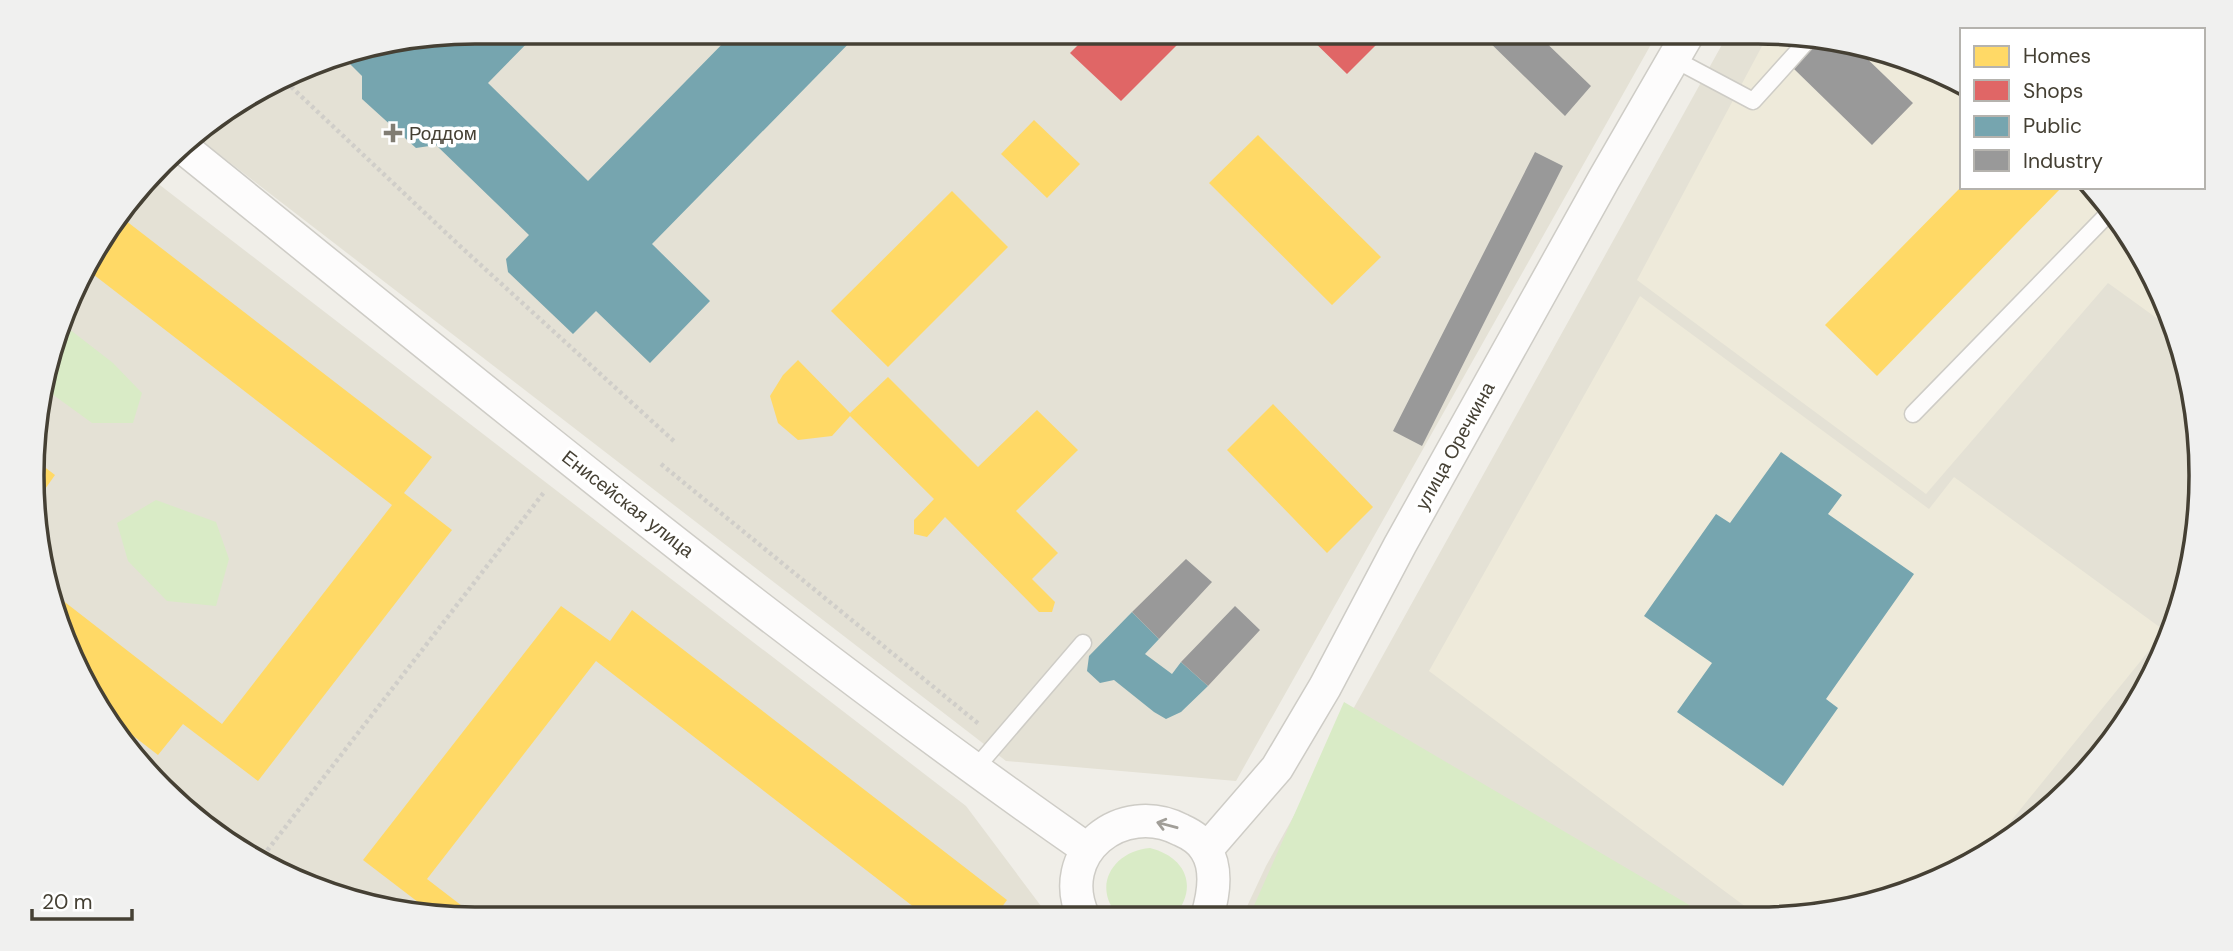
<svg xmlns="http://www.w3.org/2000/svg" width="2233" height="951" viewBox="0 0 2233 951" font-family="'DM Sans',sans-serif">
	<style>
		.residential { fill: #e4e1d5 }
		.education { fill: #eeeada }
		.green { fill: #d9ebc6 }
		.homes { fill: #ffd966 }
		.shops { fill: #e06666 }
		.public { fill: #76a5af }
		.industry { fill: #999 }
		.lines { fill: none; stroke-linecap: round; stroke-linejoin: round }
		.service-casing { stroke: #ceccc6; stroke-width: 19 }
		.minor-casing { stroke: #ceccc6; stroke-width: 35 }
		.path { stroke: #d0cec9; stroke-width: 4.5; stroke-dasharray: 3.5 3.5; stroke-linecap: butt }
		.service { stroke: #fdfcfc; stroke-width: 16 }
		.minor { stroke: #fdfcfc; stroke-width: 32 }
		.oneway { stroke: #a19e98 }
		.poi-dot { fill: #817d73; stroke: #fff; stroke-width: 2.5 }
		.labels { text-anchor: middle; dominant-baseline: central; stroke-width: 7; stroke-linejoin: round; paint-order: stroke }
		.poi-label { font-size: 19px; fill: #454034; stroke: #fff; text-anchor: start }
		.street-label { font-size: 19px; fill: #454034; stroke: #fff }
		.rim { fill: none; stroke: #454034; stroke-width: 3.5 }
	</style>
	<rect width="100%" height="100%" fill="#f0eee8"/>
	<path class="residential" d="M 476,32 L 1658,32 L 1236,781 L 1006,761 L 194,135 L 332,55 Z
		M 1729,32 L 1758,32 L 1901,55 L 1962,91 L 1962,187 L 2085,187 L 2156,279 L 2201,447 L 2178,619 L 2126,723 L 2050,810 L 1954,874 L 1816,916 L 1242,917 L 1266,866 Z
		M 152,179 L 966,806 L 1050,918 L 476,919 L 332,896 L 183,810 L 91,697 L 35,534 L 40,389 L 91,254 Z"/>
	<path class="education" d="M 1769,33 L 1901,55 L 1962,91 L 1962,187 L 2085,187 L 2156,279 L 2169,327 L 2108,283 L 1926,494 L 1637,280 Z
		M 1640,296 L 1929,509 L 1954,477 L 2165,631 L 1985,853 L 1954,874 L 1816,916 L 1758,916 L 1429,671 Z"/>
	<path class="green" d="M 64,325 L 113,363 L 142,393 L 133,423 L 92,423 L 41,386 Z
		M 156,500 L 216,522 L 229,559 L 216,606 L 167,601 L 128,561 L 117,523 Z
		M 1344,702 L 1708,916 L 1249,917 Z
		M 1150,848 C 1186,857 1199,887 1174,917 L 1121,918 C 1090,889 1112,851 1150,848 Z"/>
	<path class="homes" d="M 1034,120 L 1080,164 L 1047,198 L 1001,154 Z
		M 1258,135 L 1381,257 L 1332,305 L 1209,183 Z
		M 1961,187 L 2062,187 L 1877,376 L 1825,325 Z
		M 952,191 L 1008,247 L 888,367 L 831,311 Z
		M 121,217 L 432,457 L 404,493 L 452,530 L 258,781 L 183,724 L 158,755 L 105,714 L 91,697 L 57,596 L 222,724 L 392,505 L 85,268 L 91,254 Z
		M 798,360 L 850,413 L 888,377 L 978,467 L 1037,410 L 1078,450 L 1016,511 L 1058,553 L 1032,579 L 1055,602 L 1052,612 L 1039,612 L 945,517 L 927,537 L 914,534 L 914,520 L 934,499 L 850,416 L 832,436 L 798,440 L 778,423 L 770,396 L 783,375 Z
		M 1273,404 L 1373,507 L 1327,553 L 1227,450 Z
		M 38,462 L 55,475 L 36,502 Z
		M 561,606 L 610,641 L 632,610 L 1007,900 L 994,918 L 928,918 L 596,661 L 427,879 L 479,919 L 431,912 L 363,860 Z"/>
	<path class="shops" d="M 1091,32 L 1190,32 L 1121,101 L 1070,53 Z
		M 1304,32 L 1389,32 L 1347,74 Z"/>
	<path class="public" d="M 476,32 L 538,32 L 488,83 L 588,181 L 734,32 L 860,32 L 652,244 L 710,301 L 650,363 L 596,311 L 573,334 L 508,272 L 506,259 L 529,235 L 436,145 L 416,148 L 362,99 L 362,76 L 340,54 Z
		M 1781,452 L 1842,495 L 1828,514 L 1914,574 L 1826,699 L 1838,708 L 1783,786 L 1677,712 L 1712,663 L 1644,616 L 1716,514 L 1730,523 Z
		M 1132,612 L 1159,639 L 1145,654 L 1172,674 L 1181,662 L 1208,686 L 1181,712 L 1166,719 L 1154,712 L 1114,680 L 1100,683 L 1087,671 L 1089,656 Z"/>
	<path class="industry" d="M 1479,32 L 1535,32 L 1591,86 L 1565,116 Z
		M 1819,42 L 1856,48 L 1913,103 L 1872,145 L 1793,68 Z
		M 1535,152 L 1563,166 L 1422,446 L 1393,431 Z
		M 1186,559 L 1212,582 L 1159,639 L 1132,612 Z
		M 1235,606 L 1260,630 L 1208,686 L 1181,662 Z"/>
	<g class="lines">
		<defs>
			<path id="service" d="M 1674,59 L 1753,101 L 1808,40
				M 1913,414 L 2107,215
				M 974,770 L 1083,643"/>
			<path id="minor" d="M 180,145 C 478,385 773,630 1087,849
				M 1206,850 L 1277,768 L 1325,687 L 1400,545 L 1604,179 L 1689,32
				M 1084,918 C 1053,853 1122,799 1181,830 C 1190,834 1201,841 1206,850 C 1218,869 1213,897 1207,917"/>
		</defs>
		<use href="#service" class="service-casing"/>
		<use href="#minor" class="minor-casing"/>
		<path class="path" d="M 286,82 L 461,247 L 676,443
			M 661,464 L 980,725
			M 263,856 L 545,491"/>
		<use href="#service" class="service"/>
		<use href="#minor" class="minor"/>
	</g>
	<defs><path id="oneway-shaft" d="M-6 0H5M1.5-3L5.5 0L1.5 3" fill="none" stroke-width="1.6" stroke-linecap="round" stroke-linejoin="round" transform="scale(1.75)"/></defs>
	<use class="oneway" href="#oneway-shaft" transform="translate(1167 825) rotate(-165)"/>
	<path class="poi-dot" d="M389.5 122.5h7v7h7v7h-7v7h-7v-7h-7v-7h7z"/>
	<g class="labels">
		<g class="poi-label">
			<text x="409" y="133">Роддом</text>
		</g>
		<g class="street-label">
			<text transform="translate(1455 446) rotate(-61)">улица Оречкина</text>
			<text transform="translate(628 504) rotate(38)">Енисейская улица</text>
		</g>
	</g>
	<path d="M0 0H2233V951H0ZM475 44H1758A431 431 0 0 1 2189 475V476A431 431 0 0 1 1758 907H475A431 431 0 0 1 44 476V475A431 431 0 0 1 475 44Z" fill="#f0f0ef" fill-rule="evenodd"/>
	<path class="rim" d="M475 44H1758A431 431 0 0 1 2189 475V476A431 431 0 0 1 1758 907H475A431 431 0 0 1 44 476V475A431 431 0 0 1 475 44Z"/>
	<rect x="1960" y="28" width="245" height="161" fill="#ffffff" stroke="#b5b3ae" stroke-width="2"/>
	<rect x="1974" y="46" width="35" height="21" fill="#ffd966" stroke="#b5b3ae" stroke-width="2"/>
	<text x="2023" y="63" font-size="21" fill="#454034">Homes</text>
	<rect x="1974" y="80" width="35" height="21" fill="#e06666" stroke="#b5b3ae" stroke-width="2"/>
	<text x="2023" y="98" font-size="21" fill="#454034">Shops</text>
	<rect x="1974" y="116" width="35" height="21" fill="#76a5af" stroke="#b5b3ae" stroke-width="2"/>
	<text x="2023" y="133" font-size="21" fill="#454034">Public</text>
	<rect x="1974" y="150" width="35" height="21" fill="#999999" stroke="#b5b3ae" stroke-width="2"/>
	<text x="2023" y="168" font-size="21" fill="#454034">Industry</text>
	<path d="M32 909v10h100v-10" fill="none" stroke="#454034" stroke-width="3.5"/>
	<text x="42" y="909" font-size="21" fill="#454034" stroke="#ffffff" stroke-width="5" paint-order="stroke">20 m</text>
</svg>
